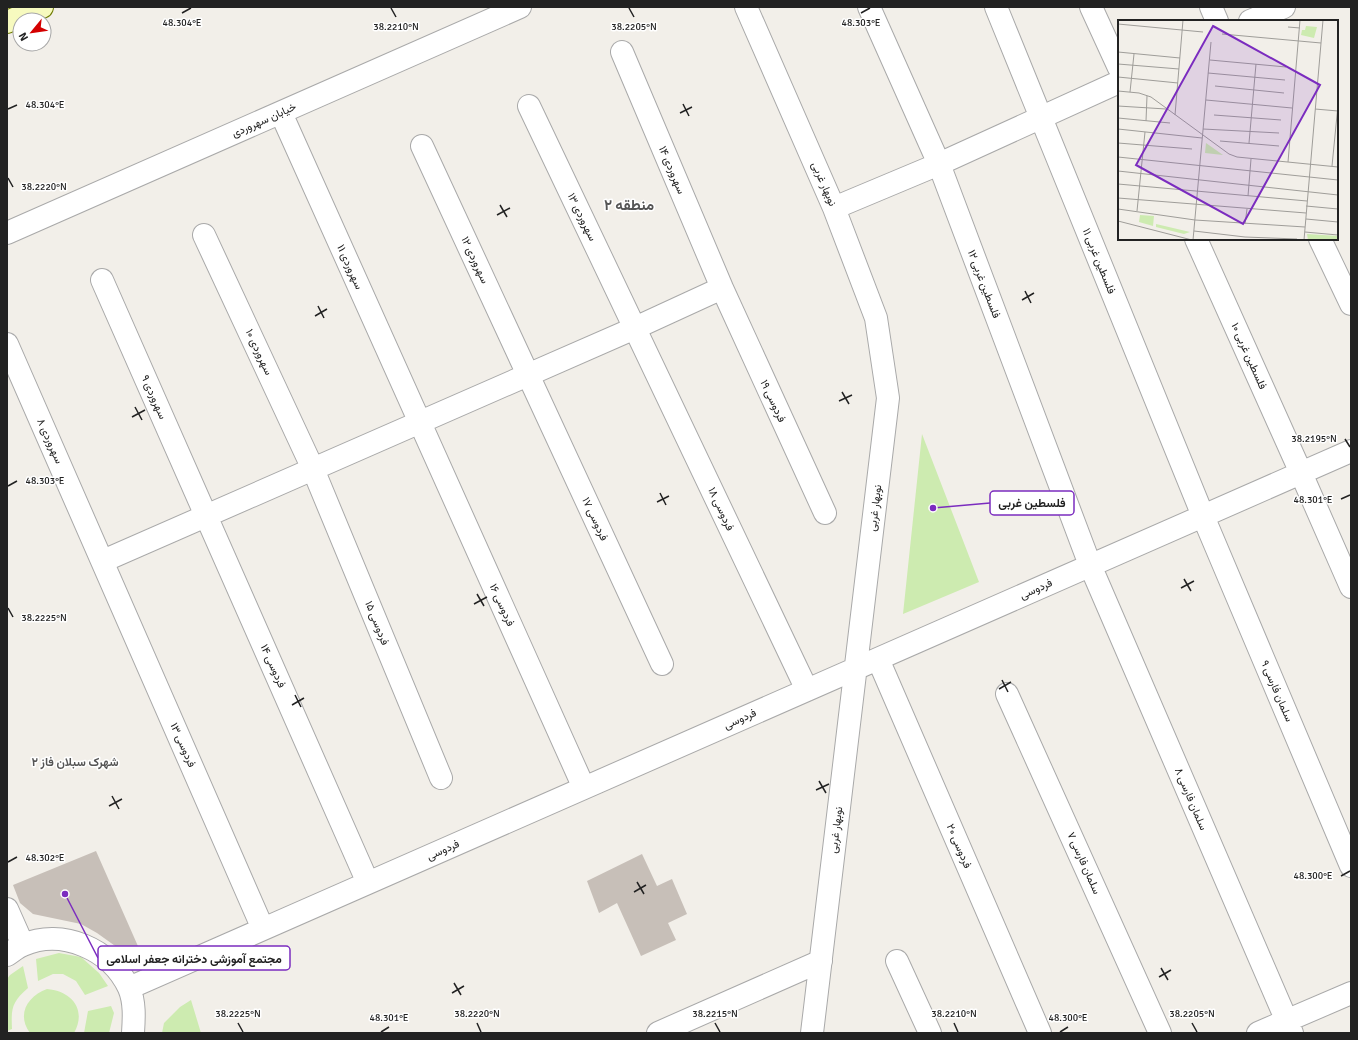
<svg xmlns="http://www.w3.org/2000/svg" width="1358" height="1040" viewBox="0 0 1358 1040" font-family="Signika,Vazirmatn,sans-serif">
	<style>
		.grass { fill: #cdebb0 }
		.building { fill: #c7bfb8 }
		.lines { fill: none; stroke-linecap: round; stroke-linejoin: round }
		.minor-casing { stroke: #a9a9a9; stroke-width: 24 }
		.secondary-casing { stroke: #707d05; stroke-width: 24 }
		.minor { stroke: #fff; stroke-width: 22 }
		.secondary { stroke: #f7fabf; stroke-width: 22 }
		.ticks { fill: none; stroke: #222; stroke-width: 1.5 }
		.labels { text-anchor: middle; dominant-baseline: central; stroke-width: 3; stroke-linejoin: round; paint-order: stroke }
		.street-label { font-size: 11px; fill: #222; stroke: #fff }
		.neighbourhood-label { font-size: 12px; font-weight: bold; fill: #555; stroke: #fff }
		.district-label { font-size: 15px; font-weight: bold; fill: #555; stroke: #fff }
		.inset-road { fill: none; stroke: #9f9d99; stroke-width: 1 }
		.view { fill: #7b2cbf; fill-opacity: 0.15; stroke: #7b2cbf; stroke-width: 2 }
		.inset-edge { fill: none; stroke: #222; stroke-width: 2 }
		.ticks-label { font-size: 10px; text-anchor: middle; fill: #222; stroke: #fff; stroke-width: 3; stroke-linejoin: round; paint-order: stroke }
		.leader { fill: none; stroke: #7b2cbf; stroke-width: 1.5 }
		.callout-dot { fill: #7b2cbf; stroke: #fff; stroke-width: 1.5 }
		.callout { fill: #fff; stroke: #7b2cbf; stroke-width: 1.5 }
		.callout-label { font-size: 12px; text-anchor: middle; font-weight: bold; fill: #222 }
	</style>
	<rect width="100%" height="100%" fill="#f2efe9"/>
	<path class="grass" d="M 922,434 L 979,582 L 903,614 Z
		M 59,953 L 81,957 L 99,973 L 108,986 L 85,995 L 76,981 L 63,974 L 53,974 L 38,981 L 36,959 Z
		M 23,966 L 28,988 C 12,1002 11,1008 12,1029 L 7,1031 L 7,979 L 10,975 Z
		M 47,989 C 72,991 87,1010 74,1033 L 30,1033 C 16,1014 28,996 47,989 Z
		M 191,1000 L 201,1033 L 162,1033 L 164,1023 L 180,1007 Z
		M 111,1006 L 114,1013 L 109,1033 L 84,1033 L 88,1011 Z"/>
	<path class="building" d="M 96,851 L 141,953 L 125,953 L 97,933 L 81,924 L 33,914 L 20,903 L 13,885 Z
		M 642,854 L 657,886 L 672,879 L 687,914 L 668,923 L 676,940 L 641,956 L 617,903 L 599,913 L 587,881 Z"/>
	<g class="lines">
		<defs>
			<path id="minor" d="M 746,7 L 834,208 L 876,318 L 888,398 L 812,1033
				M 869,7 L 939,164 L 1090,565 L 1292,1033
				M 996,7 L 1203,516 L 1351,866
				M 1091,7 L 1119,68
				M 1211,7 L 1217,21
				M 1250,21 L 1284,7
				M 622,52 L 722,288 L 825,513
				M 529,106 L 807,690
				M 281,113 L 584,788
				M 422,146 L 662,664
				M 834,208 L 939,164 L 1119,82
				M 7,233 L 520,7
				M 204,235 L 313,469 L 441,778
				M 1196,239 L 1301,473 L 1351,587
				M 1320,239 L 1351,304
				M 102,280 L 368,883
				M 7,344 L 263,929
				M 103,561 L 635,328 L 722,288
				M 878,659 L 1040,1033
				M 1007,694 L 1160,1033
				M 7,909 L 23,945
				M 7,955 C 12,952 17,947 23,945 C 62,928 111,949 129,988 C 135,1002 134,1018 133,1033
				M 897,961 L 930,1033
				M 129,988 L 1351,451
				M 658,1033 L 821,961
				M 1258,1033 L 1351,993"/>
			<path id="secondary" d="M 7,22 L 42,7"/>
		</defs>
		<use href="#minor" class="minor-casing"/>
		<use href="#secondary" class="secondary-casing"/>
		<use href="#minor" class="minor"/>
		<use href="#secondary" class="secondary"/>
	</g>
	<path class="ticks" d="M 391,8 L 396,17M 629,8 L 634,17M 182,13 L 191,8M 861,13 L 870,8M 683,104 L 689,116M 8,109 L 17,105M 680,113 L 692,107M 8,178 L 13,187M 500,205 L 507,217M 497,215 L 510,208M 1025,291 L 1031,303M 1022,300 L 1034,293M 318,306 L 324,318M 315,316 L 327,309M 842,392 L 849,404M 839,401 L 852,395M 135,407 L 142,420M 132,417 L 145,410M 1345,439 L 1350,447M 8,486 L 17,481M 660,493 L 666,505M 1341,499 L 1350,495M 657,502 L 669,496M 1184,579 L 1191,591M 1181,588 L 1194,581M 477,594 L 484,606M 474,604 L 487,597M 8,608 L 13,617M 1002,680 L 1008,692M 999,689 L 1011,682M 295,695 L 301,707M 292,705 L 304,698M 819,781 L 826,793M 816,790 L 829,784M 112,796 L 119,809M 109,806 L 122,799M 8,862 L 17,857M 1341,876 L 1350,871M 637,882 L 644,894M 634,892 L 646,885M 1161,968 L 1168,980M 1159,977 L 1171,970M 454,983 L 461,995M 452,993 L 464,986M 238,1023 L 243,1032M 477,1023 L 481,1032M 715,1023 L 720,1032M 954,1023 L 958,1032M 1192,1023 L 1197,1032M 381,1032 L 389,1027M 1060,1032 L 1068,1027"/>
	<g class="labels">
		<g class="street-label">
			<text transform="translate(264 120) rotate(-24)">خیابان سهروردی</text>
			<text transform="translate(672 170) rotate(67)">سهروردی ۱۴</text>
			<text transform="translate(824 184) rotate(67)">نوبهار غربی</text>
			<text transform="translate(582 217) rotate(64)">سهروردی ۱۳</text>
			<text transform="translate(475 260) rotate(65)">سهروردی ۱۲</text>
			<text transform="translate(1099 261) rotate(68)">فلسطین غربی ۱۱</text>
			<text transform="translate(350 267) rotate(66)">سهروردی ۱۱</text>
			<text transform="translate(984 284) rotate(69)">فلسطین غربی ۱۲</text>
			<text transform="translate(259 352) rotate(65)">سهروردی ۱۰</text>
			<text transform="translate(1249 356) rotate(66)">فلسطین غربی ۱۰</text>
			<text transform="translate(154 397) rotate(66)">سهروردی ۹</text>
			<text transform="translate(773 401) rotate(65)">فردوسی ۱۹</text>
			<text transform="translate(50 441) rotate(66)">سهروردی ۸</text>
			<text transform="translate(875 508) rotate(-83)">نوبهار غربی</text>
			<text transform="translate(721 509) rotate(65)">فردوسی ۱۸</text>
			<text transform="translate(595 519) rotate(65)">فردوسی ۱۷</text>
			<text transform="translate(1036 589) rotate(-24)">فردوسی</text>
			<text transform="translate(502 605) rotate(66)">فردوسی ۱۶</text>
			<text transform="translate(377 623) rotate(68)">فردوسی ۱۵</text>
			<text transform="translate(273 666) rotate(66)">فردوسی ۱۴</text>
			<text transform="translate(1277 691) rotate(67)">سلمان فارسی ۹</text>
			<text transform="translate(740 719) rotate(-24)">فردوسی</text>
			<text transform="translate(183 745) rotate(66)">فردوسی ۱۳</text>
			<text transform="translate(1191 799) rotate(67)">سلمان فارسی ۸</text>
			<text transform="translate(836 830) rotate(-83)">نوبهار غربی</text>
			<text transform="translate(959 846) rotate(67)">فردوسی ۲۰</text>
			<text transform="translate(443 850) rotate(-24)">فردوسی</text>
			<text transform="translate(1084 863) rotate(66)">سلمان فارسی ۷</text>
		</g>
		<g class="neighbourhood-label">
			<text x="75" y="762">شهرک سبلان فاز ۲</text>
		</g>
		<g class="district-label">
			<text x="629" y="205">منطقه ۲</text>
		</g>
	</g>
	<g transform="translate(1118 20)">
		<rect width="220" height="220" fill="#f2efe9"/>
		<path d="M 188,6 L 199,7 L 196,18 L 183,15 L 184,10 L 187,10 ZM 88,123 L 105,135 L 87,133 ZM 22,195 L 36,196 L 35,206 L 21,202 ZM 38,204 L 72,212 L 66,214 L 38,207 ZM 189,214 L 220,216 L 220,220 L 190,220 Z" fill="#cdebb0"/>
		<path class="inset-road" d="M 0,4 L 85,12M 170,7 L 182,8M 104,14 L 203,23M 0,32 L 62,38M 92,40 L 168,47M 0,44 L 61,49M 90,53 L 167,60M 0,57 L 60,63M 97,66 L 166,73M 0,71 L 21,73 L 33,77 L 111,134 L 119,137 L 220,147M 12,72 L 16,34M 88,80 L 174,88M 0,86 L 48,89M 197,89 L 220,91M 57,95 L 65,0M 96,95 L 163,100M 0,98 L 52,103M 28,101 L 29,76M 0,109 L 84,118M 85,109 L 161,113M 102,121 L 161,126M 0,123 L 74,129M 131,123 L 138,44M 0,137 L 220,160M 170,142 L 182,0M 214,146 L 220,85M 0,151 L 220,175M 0,164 L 189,181M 130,176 L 133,139M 0,178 L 188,193M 188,186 L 220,189M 0,189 L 77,200 L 187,207M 19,191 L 27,112M 188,199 L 220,202M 0,201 L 74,220M 127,204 L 129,189M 76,211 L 127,217 L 179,219M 187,212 L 220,215M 75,220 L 93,22M 186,220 L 205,0"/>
		<path class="view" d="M 95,6 L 202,65 L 125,204 L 18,145 Z"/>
		<rect width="220" height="220" class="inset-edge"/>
	</g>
	<g class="ticks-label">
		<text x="182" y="26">48.304°E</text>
		<text x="861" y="26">48.303°E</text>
		<text x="396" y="30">38.2210°N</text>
		<text x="634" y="30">38.2205°N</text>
		<text x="45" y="108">48.304°E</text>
		<text x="44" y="190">38.2220°N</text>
		<text x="1314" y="442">38.2195°N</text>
		<text x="45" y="484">48.303°E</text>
		<text x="1313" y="503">48.301°E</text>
		<text x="44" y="621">38.2225°N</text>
		<text x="45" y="861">48.302°E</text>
		<text x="1313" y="879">48.300°E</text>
		<text x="238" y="1017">38.2225°N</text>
		<text x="477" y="1017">38.2220°N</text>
		<text x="715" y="1017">38.2215°N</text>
		<text x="954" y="1017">38.2210°N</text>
		<text x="1192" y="1017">38.2205°N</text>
		<text x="389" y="1021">48.301°E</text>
		<text x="1068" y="1021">48.300°E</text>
	</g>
	<path class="leader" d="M933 508L990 503M65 894L98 958"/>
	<g class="callout-dot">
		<circle cx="933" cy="508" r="4"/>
		<circle cx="65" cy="894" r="4"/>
	</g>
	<g class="callout">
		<rect x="990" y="491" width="84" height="24" rx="4"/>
		<rect x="98" y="946" width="192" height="24" rx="4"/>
	</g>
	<g class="callout-label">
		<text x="1032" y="507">فلسطین غربی</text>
		<text x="194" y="963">مجتمع آموزشی دخترانه جعفر اسلامی</text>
	</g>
	<rect width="1358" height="1040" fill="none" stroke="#222222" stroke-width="16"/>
	<g transform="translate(32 32) rotate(241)"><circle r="19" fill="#ffffff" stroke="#a7a7a7"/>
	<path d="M0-3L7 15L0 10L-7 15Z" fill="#d40000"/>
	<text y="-6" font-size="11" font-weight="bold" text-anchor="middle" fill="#222222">N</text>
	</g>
</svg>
